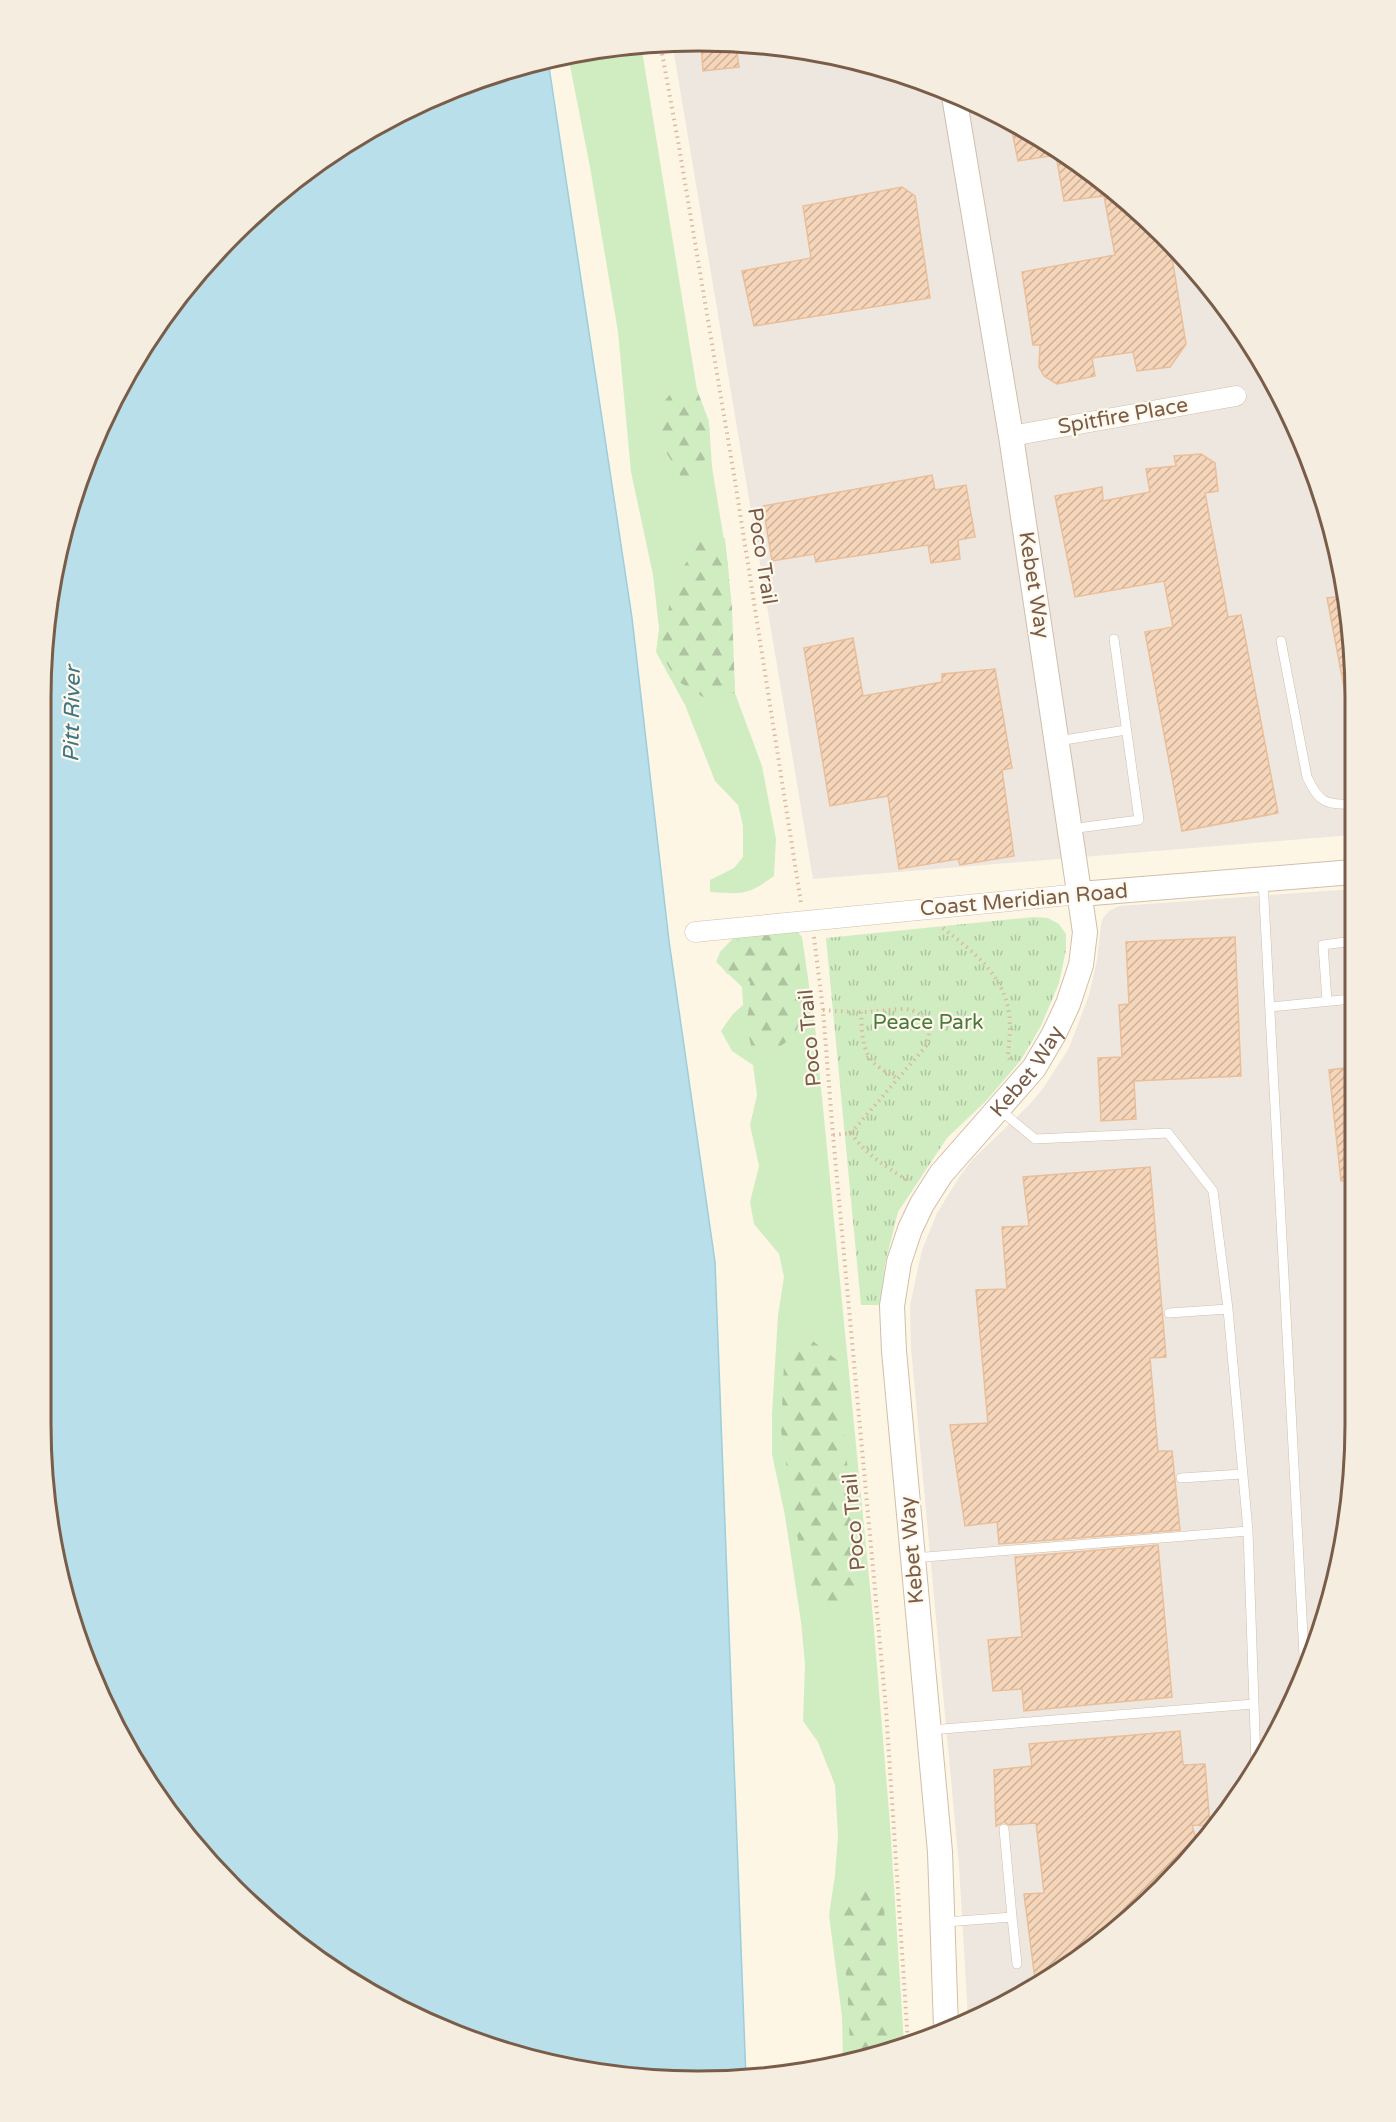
<svg xmlns="http://www.w3.org/2000/svg" width="1396" height="2122" viewBox="0 0 1396 2122" font-family="'Varela Round',sans-serif">
	<style>
		.industrial { fill: #eee7df }
		.green { fill: #d0edc2 }
		.forest { fill: url(#forest-firs) }
		.park { fill: url(#park-tufts) }
		.water { fill: #b8dfea; stroke: #9dcedc; stroke-width: 1.5 }
		.building { fill: url(#building-hatch); stroke: #eabe99; stroke-width: 1.5 }
		.lines { fill: none; stroke-linecap: round; stroke-linejoin: round }
		.service-casing { stroke: #d1beaa; stroke-width: 10 }
		.minor-casing { stroke: #d1beaa; stroke-width: 21 }
		.tertiary-casing { stroke: #d1beaa; stroke-width: 26 }
		.path { stroke: #dbba9d; stroke-width: 4; stroke-dasharray: 1.5 4.5; stroke-linecap: butt }
		.service { stroke: #fff; stroke-width: 9 }
		.minor { stroke: #fff; stroke-width: 20 }
		.tertiary { stroke: #fff; stroke-width: 24 }
		.labels { text-anchor: middle; dominant-baseline: central; stroke-width: 4.5; stroke-linejoin: round; paint-order: stroke }
		.street-label { font-size: 21px; fill: #7a5d48; stroke: #fff9ed }
		.park-label { font-size: 21px; fill: #4a7a3c; stroke: #fff9ed }
		.water-label { font-size: 22px; font-style: italic; fill: #3c7687; stroke: #fff9ed }
		.rim { fill: none; stroke: #7a5d48; stroke-width: 3 }
	</style>
	<defs>
		<pattern id="forest-firs" width="22" height="20" patternUnits="userSpaceOnUse" patternTransform="scale(1.5)"><rect width="22" height="20" fill="#d0edc2"/><path d="M5 1l3.5 6h-7zM16 11l3.5 6h-7z" fill="#aec3a0"/></pattern>
		<pattern id="park-tufts" width="24" height="20" patternUnits="userSpaceOnUse" patternTransform="scale(1.5)"><rect width="24" height="20" fill="#d0edc2"/><path d="M3 7l-1-3M5 7V3M7 7l1-3M15 17l-1-3M17 17v-4M19 17l1-3" fill="none" stroke="#aec3a0"/></pattern>
		<pattern id="building-hatch" width="6" height="6" patternUnits="userSpaceOnUse" patternTransform="scale(1.5)"><rect width="6" height="6" fill="#f6d6ba"/><path d="M-1 1l2-2M0 6l6-6M5 7l2-2" fill="none" stroke="#ccb199"/></pattern>
	</defs>
	<rect width="100%" height="100%" fill="#fef6e5"/>
	<path class="industrial" d="M 672,42 L 784,46 L 910,76 L 1027,129 L 1132,204 L 1220,298 L 1288,408 L 1333,528 L 1354,655 L 1353,835 L 813,879 Z
		M 1353,889 L 1350,1510 L 1321,1635 L 1288,1714 L 1192,1858 L 1131,1919 L 1027,1993 L 968,2018 L 959,1866 L 911,1349 L 910,1305 L 922,1250 L 937,1213 L 960,1176 L 972,1160 L 1029,1105 L 1044,1087 L 1069,1048 L 1089,995 L 1097,960 L 1101,925 L 1103,918 L 1109,911 L 1119,906 Z"/>
	<path class="green" d="M 641,44 L 697,390 L 709,422 L 712,467 L 728,564 L 735,693 L 762,766 L 776,839 L 774,876 C 747,896 743,894 710,892 L 710,880 L 734,868 L 743,857 L 743,826 L 738,805 L 715,781 L 685,705 L 656,652 L 659,629 L 653,575 L 631,472 L 618,332 L 590,167 L 568,56 Z
		M 797,931 L 802,937 L 815,1026 L 873,1618 L 890,1824 L 904,2044 L 868,2059 L 843,2063 L 842,2017 L 829,1915 L 835,1875 L 838,1835 L 835,1785 L 818,1742 L 803,1721 L 805,1664 L 801,1622 L 785,1516 L 772,1454 L 772,1414 L 778,1315 L 784,1277 L 779,1254 L 754,1224 L 750,1202 L 759,1166 L 750,1125 L 757,1095 L 753,1065 L 732,1051 L 721,1031 L 732,1015 L 743,1005 L 742,987 L 716,962 L 720,952 L 736,935 Z"/>
	<path class="forest" d="M 697,390 L 709,422 L 706,458 L 686,485 L 663,447 L 657,410 L 672,392 Z
		M 703,537 L 725,538 L 732,608 L 735,693 L 703,697 L 676,680 L 659,649 L 676,578 Z
		M 770,930 L 786,934 L 796,944 L 802,980 L 803,1014 L 794,1036 L 774,1051 L 753,1054 L 746,1024 L 750,1002 L 750,982 L 738,972 L 727,974 L 722,967 L 721,957 L 743,934 Z
		M 809,1338 L 838,1361 L 858,1586 L 841,1607 L 812,1602 L 797,1535 L 781,1430 L 784,1363 Z
		M 876,1883 L 884,1905 L 891,2050 L 868,2059 L 850,2062 L 849,2016 L 841,1908 L 856,1887 Z"/>
	<path class="park" d="M 1034,917 L 1048,918 L 1059,924 L 1066,934 L 1066,950 L 1059,983 L 1041,1026 L 1021,1060 L 986,1101 L 947,1138 L 898,1212 L 885,1264 L 880,1305 L 861,1305 L 826,938 Z"/>
	<path class="water" d="M 548,60 L 632,618 L 669,941 L 715,1262 L 746,2079 L 741,2080 L 655,2080 L 569,2069 L 447,2032 L 297,1945 L 233,1889 L 152,1790 L 75,1635 L 46,1510 L 46,612 L 75,487 L 108,408 L 204,264 L 298,176 L 408,108 L 528,63 Z"/>
	<path class="building" d="M 701,43 L 736,45 L 739,67 L 703,71 Z
		M 1010,121 L 1027,129 L 1132,204 L 1170,245 L 1186,344 L 1170,367 L 1137,371 L 1133,352 L 1092,358 L 1095,376 L 1057,384 L 1044,376 L 1039,367 L 1040,345 L 1033,345 L 1022,272 L 1115,255 L 1104,196 L 1064,201 L 1056,155 L 1018,161 Z
		M 902,187 L 915,196 L 930,298 L 754,326 L 742,271 L 811,258 L 803,206 Z
		M 1201,454 L 1215,463 L 1218,491 L 1205,493 L 1228,617 L 1241,615 L 1278,813 L 1182,831 L 1145,632 L 1173,627 L 1164,581 L 1075,597 L 1055,496 L 1102,487 L 1103,501 L 1150,492 L 1146,469 L 1176,466 L 1174,456 Z
		M 932,475 L 935,490 L 966,485 L 975,537 L 958,540 L 960,559 L 931,563 L 928,545 L 816,562 L 814,554 L 772,561 L 763,506 Z
		M 1344,596 L 1354,655 L 1354,697 L 1346,698 L 1327,598 Z
		M 853,638 L 863,696 L 942,682 L 942,674 L 995,669 L 1012,768 L 1002,770 L 1014,856 L 960,865 L 958,859 L 899,869 L 888,796 L 830,806 L 804,648 Z
		M 1235,937 L 1241,1076 L 1134,1081 L 1136,1119 L 1101,1121 L 1098,1058 L 1122,1057 L 1119,1005 L 1129,1004 L 1126,942 Z
		M 1352,1067 L 1351,1180 L 1341,1181 L 1329,1070 Z
		M 1150,1167 L 1166,1357 L 1150,1358 L 1158,1451 L 1172,1451 L 1180,1530 L 999,1544 L 997,1522 L 965,1526 L 950,1425 L 988,1423 L 976,1290 L 1007,1289 L 1002,1227 L 1029,1226 L 1023,1177 Z
		M 1158,1545 L 1172,1697 L 1024,1711 L 1022,1689 L 993,1691 L 988,1640 L 1022,1637 L 1015,1557 Z
		M 1180,1731 L 1183,1765 L 1205,1764 L 1210,1826 L 1192,1825 L 1197,1843 L 1188,1854 L 1189,1861 L 1131,1919 L 1036,1987 L 1024,1894 L 1044,1893 L 1036,1823 L 1009,1825 L 1004,1822 L 996,1826 L 994,1770 L 1032,1766 L 1029,1744 Z"/>
	<g class="lines">
		<defs>
			<path id="service" d="M 1281,641 L 1307,777 C 1319,803 1326,805 1353,804
				M 1058,741 L 1126,730
				M 1070,829 L 1139,820 L 1114,639
				M 1263,880 L 1305,1674
				M 1327,1001 L 1323,945 L 1353,941
				M 1270,1007 L 1352,999
				M 1169,1313 L 1228,1309
				M 1181,1478 L 1242,1474
				M 1248,1531 L 1256,1762
				M 913,1558 L 1248,1531 L 1228,1309 L 1213,1191 L 1168,1133 L 1035,1139 L 1000,1110
				M 930,1730 L 1254,1704
				M 1012,1917 L 1017,1964
				M 945,1922 L 1012,1917 L 1004,1829"/>
			<path id="minor" d="M 1011,436 L 1236,396
				M 695,932 L 1080,894"/>
			<g id="tertiary">
				<path d="M 1080,894 L 1353,872"/>
				<path id="s1" d="M 946,2027 L 940,1852 L 894,1351 L 892,1306 L 899,1262 L 910,1229 L 922,1204 L 941,1174 L 1034,1068 L 1054,1034 L 1068,1004 L 1081,965 L 1085,932 L 1011,436 L 954,96"/>
			</g>
		</defs>
		<use href="#service" class="service-casing"/>
		<use href="#minor" class="minor-casing"/>
		<use href="#tertiary" class="tertiary-casing"/>
		<path class="path" d="M 660,42 L 678,141 L 735,481 L 801,903
			M 943,928 C 972,951 1004,974 1009,1014 C 1011,1027 1009,1042 1008,1056 L 1011,1062
			M 814,937 L 823,1010 L 833,1135 L 886,1709 L 908,2043
			M 823,1010 C 836,1011 849,1012 862,1012 C 876,1012 890,1009 905,1009 C 925,1011 934,1029 926,1046 L 851,1133 L 833,1135
			M 861,1012 C 862,1029 861,1050 874,1063 C 880,1069 890,1074 898,1079
			M 851,1133 C 866,1155 888,1168 910,1182"/>
		<use href="#service" class="service"/>
		<use href="#minor" class="minor"/>
		<use href="#tertiary" class="tertiary"/>
	</g>
	<g class="labels">
		<g class="street-label">
			<text transform="translate(1123 416) rotate(-10)">Spitfire Place</text>
			<text transform="translate(762 556) rotate(81)">Poco Trail</text>
			<text transform="translate(1034 585) rotate(81)">Kebet Way</text>
			<text transform="translate(1024 900) rotate(-5)">Coast Meridian Road</text>
			<text transform="translate(810 1038) rotate(-95)">Poco Trail</text>
			<text stroke="none"><textPath href="#s1" startOffset="1000">Kebet Way</textPath></text>
			<text transform="translate(854 1522) rotate(-95)">Poco Trail</text>
			<text transform="translate(912 1550) rotate(-95)">Kebet Way</text>
		</g>
		<g class="park-label">
			<text x="928" y="1022">Peace Park</text>
		</g>
		<g class="water-label">
			<text transform="translate(72 714) rotate(-89)">Pitt River</text>
		</g>
	</g>
	<path d="M0 0H1396V2122H0ZM698 51H698A647 647 0 0 1 1345 698V1424A647 647 0 0 1 698 2071H698A647 647 0 0 1 51 1424V698A647 647 0 0 1 698 51Z" fill="#f4ede0" fill-rule="evenodd"/>
	<path class="rim" d="M698 51H698A647 647 0 0 1 1345 698V1424A647 647 0 0 1 698 2071H698A647 647 0 0 1 51 1424V698A647 647 0 0 1 698 51Z"/>
</svg>
